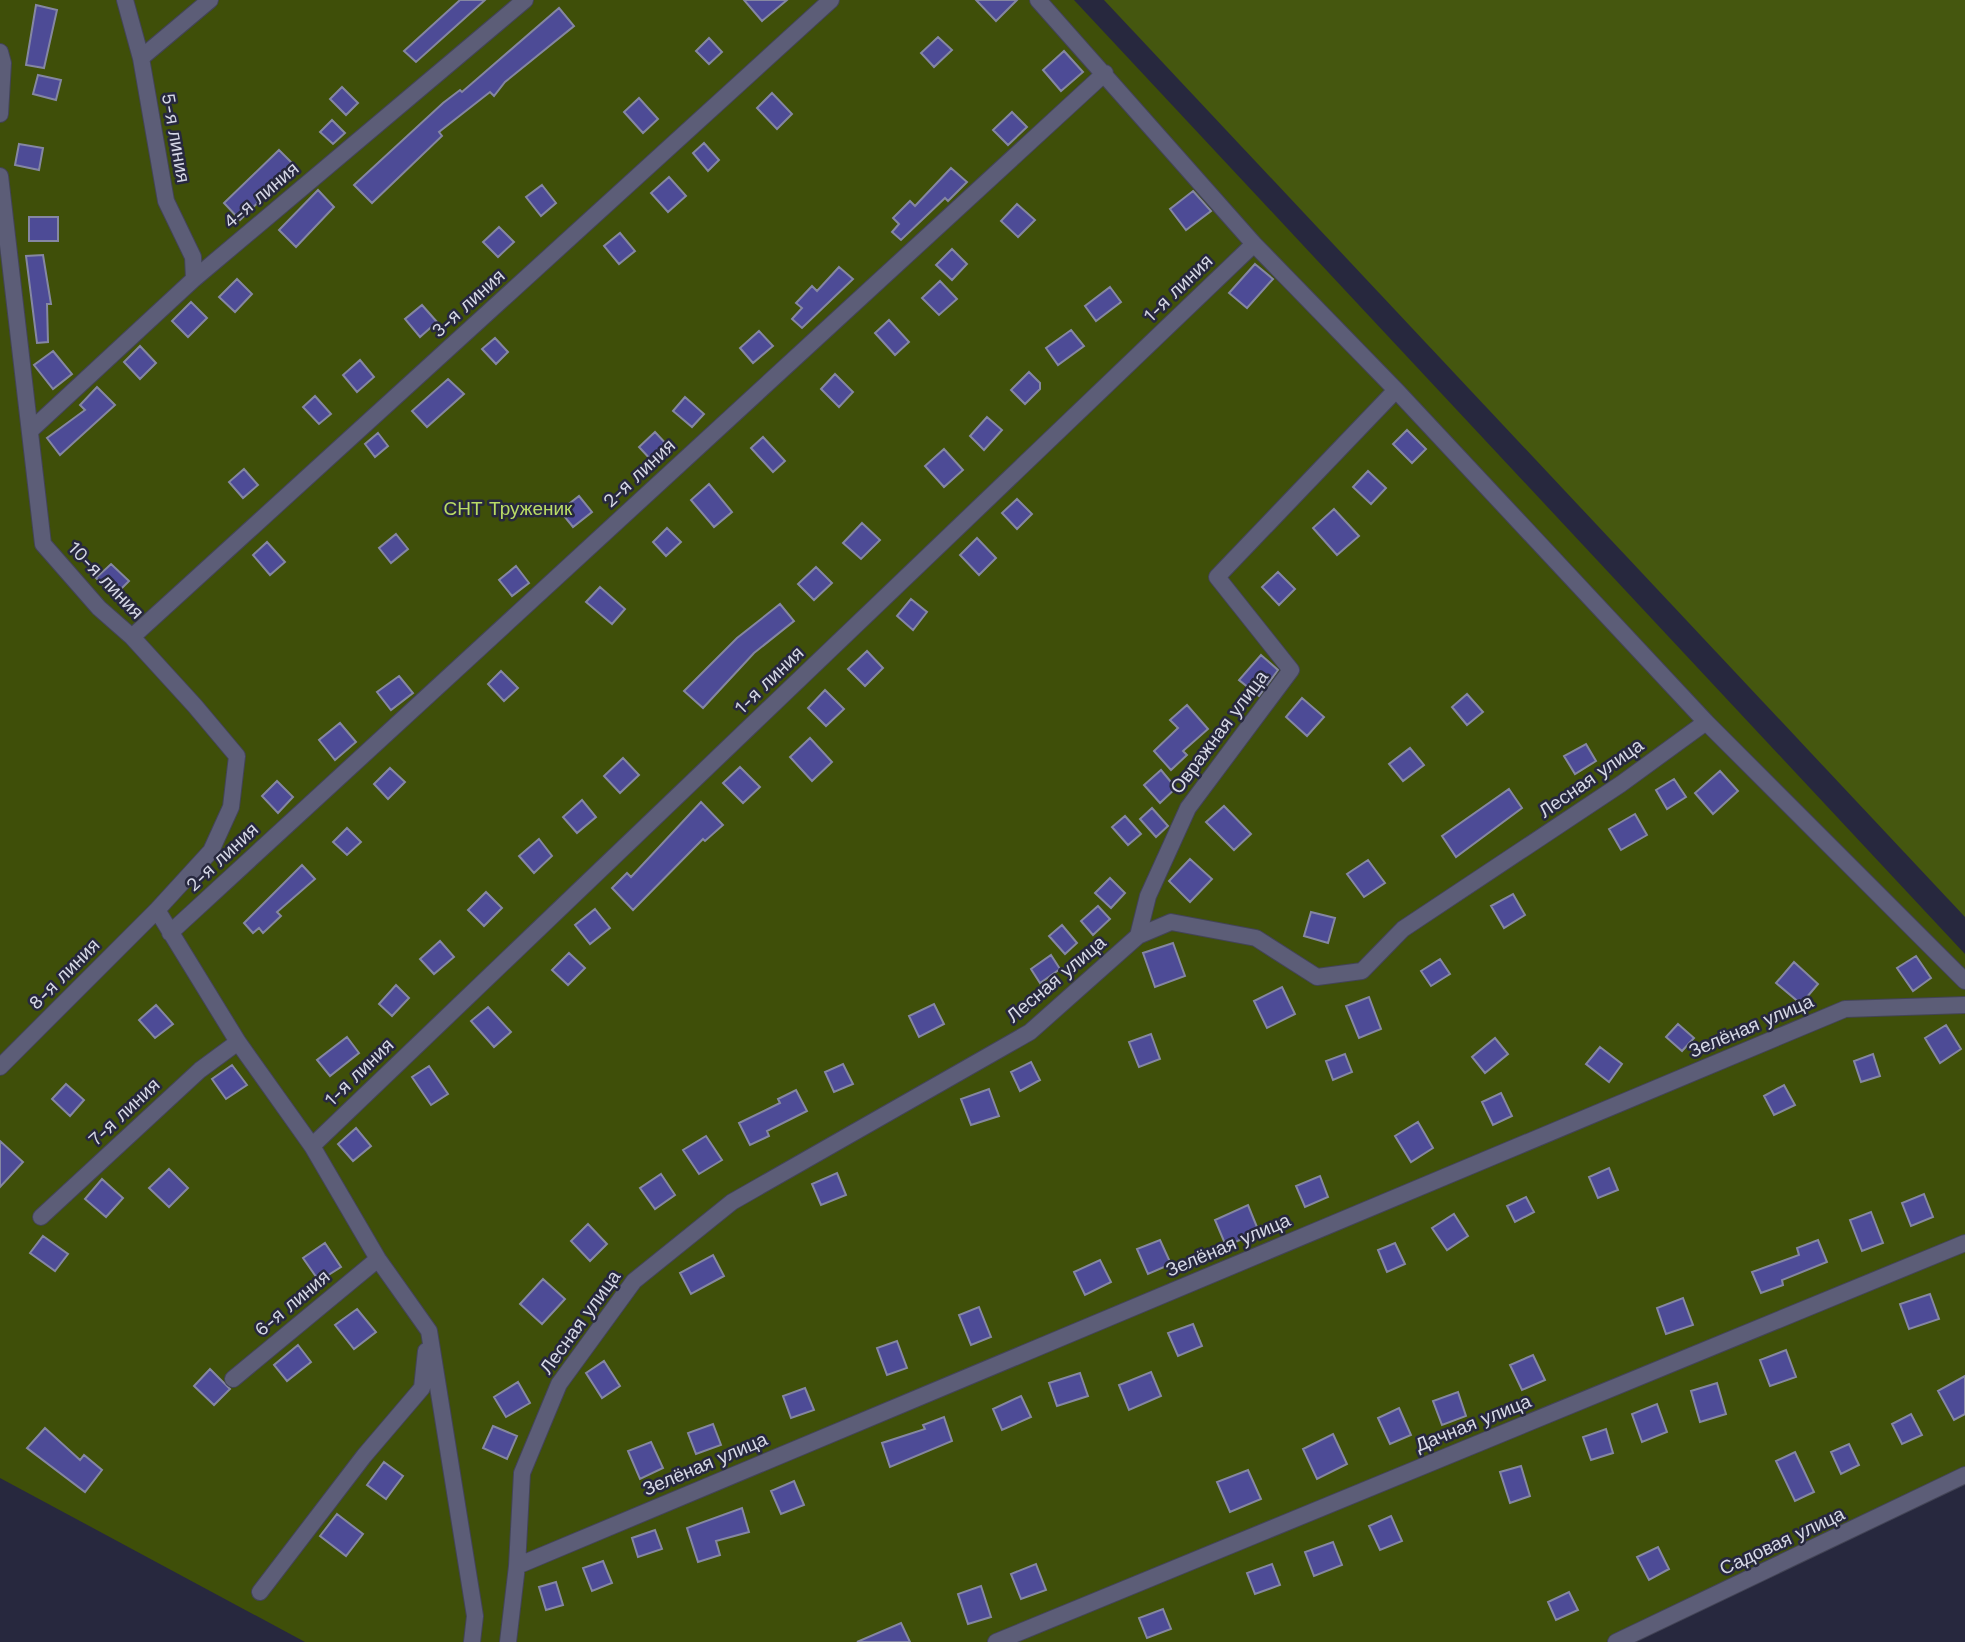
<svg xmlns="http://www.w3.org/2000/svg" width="1965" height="1642" viewBox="0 0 1965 1642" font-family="'Work Sans',sans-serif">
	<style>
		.green { fill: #3f4f09 }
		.forest { fill: #45570f }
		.building { fill: #4d4b96; stroke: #8587a2; stroke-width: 2 }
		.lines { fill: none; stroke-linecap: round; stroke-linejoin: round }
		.minor-casing { stroke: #434456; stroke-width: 18 }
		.minor { stroke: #5c5d77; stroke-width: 16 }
		.labels { text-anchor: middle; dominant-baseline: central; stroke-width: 5; stroke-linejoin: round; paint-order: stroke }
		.street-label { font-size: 19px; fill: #d6d8e6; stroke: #27283e }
		.park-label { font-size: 19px; fill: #badc66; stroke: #27283e }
	</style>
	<rect width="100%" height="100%" fill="#27283e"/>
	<path class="green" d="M 0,0 L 1074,0 L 1965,954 L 1965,1473 L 1629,1642 L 305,1642 L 0,1478 Z"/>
	<path class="forest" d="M 1104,0 L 1965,0 L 1965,917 Z"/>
	<path class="building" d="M 460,0 L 485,0 L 416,62 L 404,51 Z
		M 744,0 L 787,0 L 762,21 Z
		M 976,0 L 1017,0 L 996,21 Z
		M 36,5 L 57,10 L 44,68 L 26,65 Z
		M 559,8 L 574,26 L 505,82 L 494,96 L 490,92 L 439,132 L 442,136 L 372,203 L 354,185 L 443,103 L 460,90 L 462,92 Z
		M 938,37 L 952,50 L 934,67 L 921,53 Z
		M 709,38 L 722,52 L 709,64 L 696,51 Z
		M 1064,51 L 1083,72 L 1061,91 L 1043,70 Z
		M 38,75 L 61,80 L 56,100 L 33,94 Z
		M 342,87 L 358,103 L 346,115 L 330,99 Z
		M 772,93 L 792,114 L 777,129 L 757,108 Z
		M 639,98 L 658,119 L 643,133 L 624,112 Z
		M 1012,112 L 1027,127 L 1008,145 L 993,130 Z
		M 332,120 L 345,133 L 333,144 L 320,132 Z
		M 704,143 L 719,160 L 708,171 L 693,153 Z
		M 19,144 L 43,148 L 39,170 L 15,165 Z
		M 279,150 L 293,164 L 279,176 L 282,179 L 240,220 L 224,203 Z
		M 951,168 L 967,182 L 948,201 L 945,198 L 901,240 L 892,232 L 899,224 L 893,218 L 910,201 L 915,206 Z
		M 669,177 L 686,196 L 668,212 L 651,193 Z
		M 542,185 L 556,203 L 541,216 L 526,197 Z
		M 318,190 L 334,207 L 296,247 L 279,230 Z
		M 1193,191 L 1211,211 L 1186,230 L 1170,209 Z
		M 1017,204 L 1035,220 L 1018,237 L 1001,221 Z
		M 29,217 L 58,217 L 58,241 L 29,241 Z
		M 499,227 L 514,242 L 498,257 L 483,242 Z
		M 620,233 L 635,251 L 619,264 L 604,246 Z
		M 952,249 L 967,264 L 952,280 L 936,265 Z
		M 43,255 L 51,304 L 47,304 L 48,342 L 37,343 L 26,256 Z
		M 1255,264 L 1273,279 L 1247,308 L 1229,293 Z
		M 839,267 L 853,279 L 802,328 L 792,319 L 802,308 L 796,303 L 812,286 L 817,291 Z
		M 237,279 L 252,294 L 235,312 L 219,297 Z
		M 940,281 L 957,299 L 939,315 L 922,298 Z
		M 1110,287 L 1121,302 L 1096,321 L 1085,306 Z
		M 191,302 L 207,318 L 188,337 L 172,321 Z
		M 422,305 L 437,322 L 420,337 L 405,319 Z
		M 889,320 L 909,342 L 895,355 L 875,333 Z
		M 1071,330 L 1084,346 L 1058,365 L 1046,348 Z
		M 759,331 L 773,346 L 753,363 L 740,348 Z
		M 495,338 L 508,352 L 496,364 L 482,349 Z
		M 140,346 L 156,363 L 140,379 L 124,362 Z
		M 53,351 L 72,374 L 53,389 L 34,365 Z
		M 360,360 L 374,377 L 357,392 L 343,375 Z
		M 1029,372 L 1040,383 L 1040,389 L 1025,404 L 1011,390 Z
		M 835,374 L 853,392 L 839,407 L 821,389 Z
		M 448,379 L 464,394 L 427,427 L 412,411 Z
		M 97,387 L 115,405 L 60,455 L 47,438 L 85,410 L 80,405 Z
		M 315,396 L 331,414 L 319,424 L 303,407 Z
		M 685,397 L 704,414 L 692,427 L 673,411 Z
		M 987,417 L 1002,430 L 984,450 L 970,436 Z
		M 1407,430 L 1426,449 L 1412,463 L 1393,444 Z
		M 655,432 L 669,447 L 653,462 L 639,447 Z
		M 378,433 L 388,446 L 375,457 L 365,444 Z
		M 763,437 L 785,461 L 773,472 L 751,448 Z
		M 944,449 L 963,470 L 944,487 L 925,466 Z
		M 244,469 L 258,485 L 243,498 L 229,482 Z
		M 1368,471 L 1386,488 L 1371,504 L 1353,487 Z
		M 709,484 L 732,512 L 714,527 L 691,500 Z
		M 579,496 L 592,512 L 573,527 L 560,511 Z
		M 1017,499 L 1032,514 L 1017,529 L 1002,513 Z
		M 1334,509 L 1359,536 L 1337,555 L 1313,528 Z
		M 862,523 L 880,540 L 861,559 L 843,543 Z
		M 667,528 L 681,542 L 666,556 L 653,542 Z
		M 396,534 L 408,549 L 391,563 L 379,548 Z
		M 977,538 L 996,558 L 979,575 L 960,555 Z
		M 267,542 L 285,562 L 270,575 L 253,555 Z
		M 111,564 L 129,581 L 114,596 L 96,578 Z
		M 516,566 L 529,583 L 512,596 L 499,580 Z
		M 816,567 L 832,583 L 814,600 L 798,584 Z
		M 1278,572 L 1295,589 L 1279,605 L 1262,587 Z
		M 600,587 L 625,609 L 612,624 L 586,602 Z
		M 911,599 L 927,612 L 913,630 L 897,616 Z
		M 780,604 L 794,621 L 754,653 L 703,708 L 684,691 L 737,638 Z
		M 867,651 L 883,668 L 865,686 L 848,669 Z
		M 1261,655 L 1278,670 L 1259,696 L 1239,680 Z
		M 501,671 L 518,688 L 504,701 L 488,684 Z
		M 399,676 L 413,693 L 391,710 L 377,692 Z
		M 825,690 L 844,709 L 826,726 L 808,708 Z
		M 1467,694 L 1483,712 L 1467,725 L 1452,707 Z
		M 1302,698 L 1324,717 L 1307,736 L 1286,717 Z
		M 1187,705 L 1208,729 L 1183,751 L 1187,755 L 1171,770 L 1154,751 L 1178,728 L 1170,720 Z
		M 340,723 L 356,742 L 335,760 L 319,740 Z
		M 810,738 L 832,762 L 812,781 L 790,757 Z
		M 1586,744 L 1596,761 L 1575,774 L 1564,756 Z
		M 1410,748 L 1424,765 L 1403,781 L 1389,764 Z
		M 623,758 L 639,775 L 620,793 L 604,776 Z
		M 740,767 L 760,787 L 743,803 L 723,783 Z
		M 390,768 L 405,782 L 388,799 L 374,784 Z
		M 1161,770 L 1176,788 L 1160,803 L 1144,785 Z
		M 1720,771 L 1738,791 L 1713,814 L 1695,793 Z
		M 1674,779 L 1686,797 L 1667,809 L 1656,790 Z
		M 277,781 L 293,797 L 278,813 L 262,796 Z
		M 1509,789 L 1522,808 L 1456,857 L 1442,836 Z
		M 582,800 L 596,817 L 577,833 L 563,817 Z
		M 701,802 L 723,825 L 705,841 L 703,839 L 633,910 L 612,888 L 627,873 L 631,877 Z
		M 1224,806 L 1251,834 L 1234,850 L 1206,822 Z
		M 1152,808 L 1168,826 L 1156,837 L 1140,819 Z
		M 1635,814 L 1647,835 L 1621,850 L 1609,829 Z
		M 1125,816 L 1141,834 L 1128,845 L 1112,827 Z
		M 347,828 L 361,842 L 347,855 L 333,842 Z
		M 539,839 L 552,856 L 534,873 L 519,856 Z
		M 1190,859 L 1212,879 L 1190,902 L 1169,881 Z
		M 1368,860 L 1385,883 L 1364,897 L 1347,874 Z
		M 302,865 L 315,879 L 277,912 L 281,916 L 263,933 L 259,928 L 253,933 L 244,923 Z
		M 1110,878 L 1125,893 L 1111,908 L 1095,893 Z
		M 486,892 L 502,908 L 484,926 L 468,910 Z
		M 1513,894 L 1525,915 L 1504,928 L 1491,906 Z
		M 1098,906 L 1110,919 L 1093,935 L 1081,921 Z
		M 595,909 L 610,928 L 590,944 L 575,925 Z
		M 1311,912 L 1335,918 L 1328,943 L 1304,936 Z
		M 1062,925 L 1077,943 L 1065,954 L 1049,936 Z
		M 440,941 L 454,957 L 434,974 L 420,959 Z
		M 1173,943 L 1185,976 L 1155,987 L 1143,953 Z
		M 569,953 L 585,968 L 568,985 L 552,970 Z
		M 1051,955 L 1060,969 L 1040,983 L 1031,969 Z
		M 1916,956 L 1931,978 L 1913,991 L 1897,968 Z
		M 1440,959 L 1450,974 L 1431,986 L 1421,971 Z
		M 1794,962 L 1818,984 L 1801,1004 L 1776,983 Z
		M 396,985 L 409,998 L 392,1016 L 379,1004 Z
		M 1282,987 L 1295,1014 L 1267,1028 L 1254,1001 Z
		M 1369,997 L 1381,1029 L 1359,1038 L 1346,1006 Z
		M 934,1004 L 944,1024 L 919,1037 L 909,1016 Z
		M 156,1005 L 173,1024 L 155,1038 L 139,1020 Z
		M 488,1007 L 511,1032 L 494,1047 L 471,1021 Z
		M 1678,1024 L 1694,1038 L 1682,1051 L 1666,1037 Z
		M 1946,1025 L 1961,1049 L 1940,1063 L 1925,1038 Z
		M 1151,1034 L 1160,1059 L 1139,1067 L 1129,1042 Z
		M 347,1037 L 359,1053 L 330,1076 L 317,1060 Z
		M 1495,1038 L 1508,1054 L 1485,1073 L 1472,1057 Z
		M 1600,1047 L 1622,1064 L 1609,1082 L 1586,1064 Z
		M 1345,1054 L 1352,1072 L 1333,1080 L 1326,1061 Z
		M 1873,1054 L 1880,1076 L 1861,1082 L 1854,1061 Z
		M 1031,1062 L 1040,1080 L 1020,1091 L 1011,1072 Z
		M 843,1064 L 853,1084 L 834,1092 L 825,1072 Z
		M 232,1065 L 247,1085 L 226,1099 L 212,1079 Z
		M 429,1066 L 448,1094 L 431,1105 L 412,1077 Z
		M 66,1084 L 84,1100 L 70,1116 L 52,1099 Z
		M 1784,1085 L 1795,1105 L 1774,1115 L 1764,1096 Z
		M 989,1089 L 999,1116 L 971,1125 L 961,1099 Z
		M 796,1090 L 807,1111 L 767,1131 L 769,1136 L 750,1145 L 739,1123 L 780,1103 L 778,1099 Z
		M 1501,1093 L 1512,1116 L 1493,1125 L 1482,1102 Z
		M 1418,1122 L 1433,1148 L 1411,1162 L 1395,1136 Z
		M 356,1128 L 371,1146 L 353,1161 L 338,1144 Z
		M 706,1136 L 722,1160 L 699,1174 L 683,1150 Z
		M 0,1141 L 23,1162 L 0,1187 Z
		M 1609,1168 L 1618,1190 L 1598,1198 L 1589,1177 Z
		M 169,1169 L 188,1188 L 169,1207 L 149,1188 Z
		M 837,1173 L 846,1195 L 821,1205 L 812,1184 Z
		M 661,1174 L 675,1195 L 655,1209 L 640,1188 Z
		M 1320,1176 L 1328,1197 L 1305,1207 L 1296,1186 Z
		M 102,1179 L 123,1198 L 106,1217 L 85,1199 Z
		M 1924,1194 L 1933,1217 L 1911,1226 L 1902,1203 Z
		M 1526,1197 L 1534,1212 L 1515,1222 L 1507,1206 Z
		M 1248,1205 L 1259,1232 L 1226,1246 L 1215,1220 Z
		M 1871,1212 L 1883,1243 L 1862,1251 L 1850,1220 Z
		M 1454,1214 L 1468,1236 L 1447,1250 L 1432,1228 Z
		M 588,1224 L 607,1244 L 590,1261 L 571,1241 Z
		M 43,1236 L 68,1254 L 55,1271 L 30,1253 Z
		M 1160,1240 L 1171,1264 L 1148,1274 L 1137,1249 Z
		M 1818,1240 L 1827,1262 L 1782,1280 L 1783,1285 L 1761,1293 L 1752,1272 L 1799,1255 L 1797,1248 Z
		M 325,1243 L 341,1267 L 319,1281 L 303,1258 Z
		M 1395,1243 L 1405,1264 L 1387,1272 L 1378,1250 Z
		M 713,1255 L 724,1276 L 691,1294 L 680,1273 Z
		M 1100,1260 L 1111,1282 L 1085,1295 L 1074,1272 Z
		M 543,1279 L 565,1299 L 542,1324 L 520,1304 Z
		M 1930,1294 L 1939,1319 L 1909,1329 L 1900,1304 Z
		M 1683,1298 L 1693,1325 L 1666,1334 L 1657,1308 Z
		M 979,1307 L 991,1337 L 971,1345 L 959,1315 Z
		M 357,1309 L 376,1332 L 354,1349 L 335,1325 Z
		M 1193,1324 L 1202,1346 L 1178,1356 L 1168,1333 Z
		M 897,1341 L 907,1368 L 887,1375 L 877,1348 Z
		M 298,1345 L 311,1362 L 287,1381 L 274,1365 Z
		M 1786,1350 L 1796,1377 L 1770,1386 L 1760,1360 Z
		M 1533,1355 L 1545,1380 L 1522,1390 L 1510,1365 Z
		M 604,1361 L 620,1386 L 602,1398 L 586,1373 Z
		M 210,1369 L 230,1389 L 214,1405 L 194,1386 Z
		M 1151,1372 L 1161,1396 L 1129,1410 L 1119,1385 Z
		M 1080,1373 L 1088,1396 L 1057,1406 L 1049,1383 Z
		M 1965,1376 L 1965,1414 L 1954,1420 L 1938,1391 Z
		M 518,1382 L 530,1403 L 506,1417 L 494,1397 Z
		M 1717,1383 L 1726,1414 L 1700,1422 L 1691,1391 Z
		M 805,1388 L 814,1410 L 791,1418 L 783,1396 Z
		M 1458,1392 L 1466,1416 L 1442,1425 L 1433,1401 Z
		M 1021,1396 L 1031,1417 L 1002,1430 L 993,1409 Z
		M 1657,1404 L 1667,1432 L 1642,1442 L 1632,1414 Z
		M 1399,1408 L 1411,1435 L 1390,1444 L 1378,1418 Z
		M 1911,1414 L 1922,1435 L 1902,1444 L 1892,1424 Z
		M 944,1417 L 952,1441 L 890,1467 L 882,1443 L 925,1429 L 923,1425 Z
		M 713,1424 L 721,1445 L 696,1454 L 688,1433 Z
		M 493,1426 L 517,1436 L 507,1459 L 483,1448 Z
		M 45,1428 L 80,1460 L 84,1455 L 102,1470 L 85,1492 L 27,1448 Z
		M 1606,1429 L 1613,1453 L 1591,1460 L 1583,1437 Z
		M 1333,1434 L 1347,1464 L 1317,1479 L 1303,1449 Z
		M 651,1442 L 663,1468 L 640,1479 L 628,1451 Z
		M 1849,1444 L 1859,1465 L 1841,1474 L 1831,1452 Z
		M 1795,1452 L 1814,1492 L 1795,1501 L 1776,1461 Z
		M 384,1462 L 403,1476 L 386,1499 L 367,1485 Z
		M 1521,1466 L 1530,1496 L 1510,1503 L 1500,1472 Z
		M 1248,1470 L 1261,1499 L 1230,1512 L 1217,1482 Z
		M 794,1481 L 804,1505 L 781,1514 L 771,1491 Z
		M 742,1508 L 749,1532 L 716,1541 L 720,1555 L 698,1562 L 687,1528 Z
		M 337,1514 L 363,1534 L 346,1556 L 320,1536 Z
		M 1391,1516 L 1402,1541 L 1380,1550 L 1369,1526 Z
		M 655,1530 L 662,1549 L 638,1557 L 632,1538 Z
		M 1333,1542 L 1342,1565 L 1314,1576 L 1305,1552 Z
		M 1658,1547 L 1669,1569 L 1649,1580 L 1637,1557 Z
		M 603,1561 L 612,1583 L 592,1591 L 583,1568 Z
		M 1036,1564 L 1046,1590 L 1021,1599 L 1011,1574 Z
		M 1272,1564 L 1280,1585 L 1255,1594 L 1247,1573 Z
		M 556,1582 L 563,1605 L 546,1610 L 539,1587 Z
		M 981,1586 L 991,1617 L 968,1624 L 958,1594 Z
		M 1569,1592 L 1578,1610 L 1556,1620 L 1548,1602 Z
		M 1163,1609 L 1171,1629 L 1147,1638 L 1139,1618 Z
		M 901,1623 L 910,1642 L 857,1642 Z"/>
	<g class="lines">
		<defs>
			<path id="minor" d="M 125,0 L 141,58 L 166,201 L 193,257 L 194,279
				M 1038,0 L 1254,244 L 1396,390 L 1706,722 L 1965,981
				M 0,52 L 3,63 L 0,114
				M 141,58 L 210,0
				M 0,176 L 43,544 L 99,608 L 132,637 L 195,706 L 237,756 L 231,807 L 211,851 L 157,910 L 0,1067
				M 31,430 L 194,279 L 525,0
				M 132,637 L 831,0
				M 157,910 L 238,1042 L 312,1146 L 378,1259 L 429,1331 L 475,1616 L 472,1642
				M 170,933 L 1105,73
				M 1138,936 L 1148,896 L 1188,808 L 1291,670 L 1217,577 L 1396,390
				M 312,1146 L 1254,244
				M 41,1217 L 200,1070 L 238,1042
				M 233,1379 L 378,1259
				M 517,1566 L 1845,1009 L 1965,1005
				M 260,1592 L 364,1456 L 422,1388 L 426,1351
				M 508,1642 L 517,1566 L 522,1473 L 559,1384 L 634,1281 L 732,1202 L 1030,1032 L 1138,936 L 1171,922 L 1256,938 L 1317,977 L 1362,971 L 1403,929 L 1621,784 L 1706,722
				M 996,1642 L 1965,1243
				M 1616,1642 L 1965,1475"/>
		</defs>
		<use href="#minor" class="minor-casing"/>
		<use href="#minor" class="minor"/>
	</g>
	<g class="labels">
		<g class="street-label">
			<text transform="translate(176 138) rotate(80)">5-я линия</text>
			<text transform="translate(261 195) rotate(-40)">4-я линия</text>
			<text transform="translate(1178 288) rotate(-44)">1-я линия</text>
			<text transform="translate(468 303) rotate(-42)">3-я линия</text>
			<text transform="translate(639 473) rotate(-43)">2-я линия</text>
			<text transform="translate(106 580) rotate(46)">10-я линия</text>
			<text transform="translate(769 680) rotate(-44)">1-я линия</text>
			<text transform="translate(1219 732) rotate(-53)">Овражная улица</text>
			<text transform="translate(1591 778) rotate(-35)">Лесная улица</text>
			<text transform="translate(222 857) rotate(-43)">2-я линия</text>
			<text transform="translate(64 974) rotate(-45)">8-я линия</text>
			<text transform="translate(1056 979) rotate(-40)">Лесная улица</text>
			<text transform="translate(1751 1026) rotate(-23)">Зелёная улица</text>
			<text transform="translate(359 1072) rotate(-44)">1-я линия</text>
			<text transform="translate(124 1112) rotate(-43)">7-я линия</text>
			<text transform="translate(1228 1245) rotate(-23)">Зелёная улица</text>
			<text transform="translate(292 1303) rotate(-40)">6-я линия</text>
			<text transform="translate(580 1322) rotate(-54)">Лесная улица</text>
			<text transform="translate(1473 1423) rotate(-22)">Дачная улица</text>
			<text transform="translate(705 1464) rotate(-23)">Зелёная улица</text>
			<text transform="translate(1782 1541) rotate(-25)">Садовая улица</text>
		</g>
		<g class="park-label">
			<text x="508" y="508">СНТ Труженик</text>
		</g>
	</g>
</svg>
